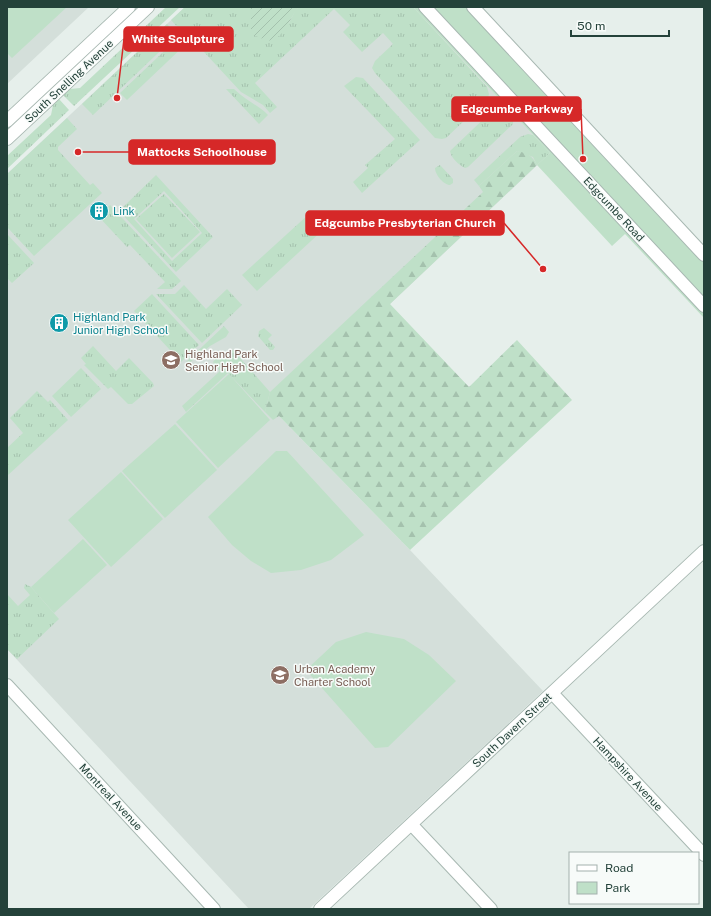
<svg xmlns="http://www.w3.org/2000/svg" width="711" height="916" viewBox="0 0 711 916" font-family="'Public Sans',sans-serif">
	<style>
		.built { fill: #d4dfda }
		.grass { fill: url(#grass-tufts); fill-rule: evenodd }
		.forest { fill: url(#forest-firs) }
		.park { fill: #bfe0c8 }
		.garden { fill: url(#garden-furrows) }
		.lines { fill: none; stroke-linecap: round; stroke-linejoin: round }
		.minor-casing { stroke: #a8b8b2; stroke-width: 14 }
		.minor { stroke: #fff; stroke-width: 12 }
		.labels { text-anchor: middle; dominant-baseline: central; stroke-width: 3; stroke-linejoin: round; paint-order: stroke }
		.street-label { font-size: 11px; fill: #24423a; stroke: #f7fbf9 }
		.culture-label { font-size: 11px; fill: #0d838f; stroke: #f7fbf9; text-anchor: start }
		.education-label { font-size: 11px; fill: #785e54; stroke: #f7fbf9; text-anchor: start }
		.leader { fill: none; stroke: #d62828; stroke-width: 1.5 }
		.callout-dot { fill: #d62828; stroke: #f7fbf9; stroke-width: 1.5 }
		.callout { fill: #d62828; stroke: #d62828; stroke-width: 1.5 }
		.callout-label { font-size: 12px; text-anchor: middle; font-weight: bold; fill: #fff }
	</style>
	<defs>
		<pattern id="grass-tufts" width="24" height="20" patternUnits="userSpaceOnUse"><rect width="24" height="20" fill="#bfe0c8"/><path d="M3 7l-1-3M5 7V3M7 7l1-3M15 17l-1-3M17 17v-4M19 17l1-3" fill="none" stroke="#a4c1ad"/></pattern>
		<pattern id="forest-firs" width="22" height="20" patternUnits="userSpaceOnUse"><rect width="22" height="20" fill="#bfe0c8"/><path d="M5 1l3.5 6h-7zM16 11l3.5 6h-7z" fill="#a4c1ad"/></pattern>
		<pattern id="garden-furrows" width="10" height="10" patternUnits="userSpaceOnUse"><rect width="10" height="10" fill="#bfe0c8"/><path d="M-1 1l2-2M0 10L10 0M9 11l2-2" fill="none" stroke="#a4c1ad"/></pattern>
	</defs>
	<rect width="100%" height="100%" fill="#e6efeb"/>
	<path class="built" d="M 7,7 L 89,7 L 7,84 Z
		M 185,7 L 413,7 L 550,153 L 390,304 L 279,416 L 410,550 L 543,691 L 309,909 L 249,909 L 7,649 L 7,174 Z"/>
	<path class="grass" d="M 166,7 L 180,7 L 74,106 L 63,95 L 70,89 L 80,88 Z
		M 185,7 L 251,7 L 251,34 L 289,23 L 295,11 L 299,7 L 413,7 L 487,87 L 489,94 L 488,98 L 446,138 L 442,139 L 435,138 L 375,73 L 372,68 L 375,61 L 393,44 L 383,33 L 362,52 L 343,32 L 350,25 L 334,9 L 255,83 L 277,107 L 270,113 L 263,105 L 241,92 L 192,39 L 190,41 L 171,20 Z
		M 167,24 L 177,35 L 93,115 L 82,104 Z
		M 179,37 L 186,44 L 127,100 L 120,93 Z
		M 356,77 L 363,78 L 420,140 L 362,193 L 353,182 L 368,168 L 365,165 L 395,139 L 344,86 Z
		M 226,89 L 234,89 C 245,100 258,105 268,115 L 259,124 Z
		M 59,99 L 69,110 L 7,169 L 7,156 L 51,115 L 53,105 Z
		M 501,107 C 510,109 514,114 513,124 L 468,167 L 465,168 C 459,165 451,158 450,151 L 494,109 Z
		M 67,118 L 77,129 L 58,147 L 58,150 L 90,185 L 93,183 L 102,193 L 34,256 L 7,227 L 7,174 Z
		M 528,134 L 533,135 L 550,153 L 537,165 L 533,157 L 517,151 L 479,186 L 474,180 L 520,137 Z
		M 440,165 L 453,179 L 453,183 L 450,185 C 444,185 435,175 435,168 Z
		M 156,175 L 213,237 L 176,272 L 119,211 ZM 164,191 L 202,233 L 172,261 L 134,219 Z
		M 164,194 L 200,232 L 172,258 L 136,219 Z
		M 110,205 L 181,281 L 172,289 L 157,289 L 165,282 L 130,245 L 127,247 L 98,216 Z
		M 309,214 L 324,229 L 257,291 L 242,275 Z
		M 7,234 L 34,263 L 12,283 L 7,278 Z
		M 184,285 L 206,309 L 227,289 L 242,305 L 202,343 L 156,294 L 175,294 Z
		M 152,294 L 199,345 L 181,362 L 134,311 Z
		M 224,326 L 229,332 L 226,337 L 210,346 L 188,364 L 186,364 L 186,362 Z
		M 264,328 L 272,335 L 268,339 L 275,347 L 273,350 L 270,350 L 258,336 L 259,331 Z
		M 93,346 L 116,371 L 129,358 L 153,383 L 154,386 L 132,404 L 128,404 L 111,387 L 108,389 L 84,365 L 86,364 L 81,358 Z
		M 230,350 L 233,350 L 270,392 L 265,412 L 228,373 L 186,412 L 182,406 L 220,371 L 213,362 L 216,358 Z
		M 81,368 L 101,389 L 71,417 L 52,396 Z
		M 37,391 L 48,402 L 50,400 L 68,420 L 7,476 L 7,448 L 23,433 L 10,418 Z
		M 25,584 L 31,587 L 59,619 L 17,659 L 7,649 L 7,594 L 18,606 L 30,595 L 24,588 Z"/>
	<path class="forest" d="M 517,151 C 527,153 532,155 537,165 L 390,304 L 469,387 L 517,340 L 572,400 L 410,550 L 279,416 L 273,420 L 265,412 L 270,392 L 483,192 L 479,186 Z"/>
	<path class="park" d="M 7,7 L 67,7 L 12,58 L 7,53 Z
		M 413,7 L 480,7 L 704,246 L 704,318 L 625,234 L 612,246 L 537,165 L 550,153 Z
		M 229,374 L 270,420 L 218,468 L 176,422 Z
		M 175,424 L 217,470 L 165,518 L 122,471 Z
		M 276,451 L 287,451 L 364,535 L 331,560 L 301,570 L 271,573 L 251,561 L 232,545 L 208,517 Z
		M 121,472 L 163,519 L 111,567 L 68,520 Z
		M 83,539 L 107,565 L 54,613 L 31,587 Z
		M 366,632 L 404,639 L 429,655 L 456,681 L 388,747 L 375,748 L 306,670 L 336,642 Z"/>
	<path class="garden" d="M 251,7 L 299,7 C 291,15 289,27 280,35 C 277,38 272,39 268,41 L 251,34 Z"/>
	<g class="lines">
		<defs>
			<path id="minor" d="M 425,7 L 704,306
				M 473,7 L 704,255
				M 7,121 L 129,7
				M 7,139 L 148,7
				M 7,685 L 214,909
				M 552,693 L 704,855
				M 411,824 L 491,909
				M 320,909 L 704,551"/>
		</defs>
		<use href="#minor" class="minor-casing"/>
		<use href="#minor" class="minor"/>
	</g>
	<defs>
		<symbol id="building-disc" viewBox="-11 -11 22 22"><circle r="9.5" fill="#0f9aa8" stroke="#f7fbf9"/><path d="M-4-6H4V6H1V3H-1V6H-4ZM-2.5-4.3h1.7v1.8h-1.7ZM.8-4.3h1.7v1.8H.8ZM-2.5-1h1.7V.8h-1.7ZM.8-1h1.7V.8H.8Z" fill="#fff"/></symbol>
		<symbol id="school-disc" viewBox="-11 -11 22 22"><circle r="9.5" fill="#8d6e63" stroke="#f7fbf9"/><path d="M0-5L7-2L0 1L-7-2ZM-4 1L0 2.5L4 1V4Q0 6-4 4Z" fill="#fff"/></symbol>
	</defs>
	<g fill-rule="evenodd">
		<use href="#building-disc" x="88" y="200" width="22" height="22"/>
		<use href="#building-disc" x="48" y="312" width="22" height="22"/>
		<use href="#school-disc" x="160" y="349" width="22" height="22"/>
		<use href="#school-disc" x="269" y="664" width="22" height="22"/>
	</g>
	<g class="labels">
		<g class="street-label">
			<text transform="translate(69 81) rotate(-43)">South Snelling Avenue</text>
			<text transform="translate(614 209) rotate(47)">Edgcumbe Road</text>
			<text transform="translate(512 730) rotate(-43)">South Davern Street</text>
			<text transform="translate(628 774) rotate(47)">Hampshire Avenue</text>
			<text transform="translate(111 797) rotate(47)">Montreal Avenue</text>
		</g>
		<g class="culture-label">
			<text x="113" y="211">Link</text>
			<text x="73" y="317">Highland Park<tspan x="73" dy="13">Junior High School</tspan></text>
		</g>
		<g class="education-label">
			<text x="185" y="354">Highland Park<tspan x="185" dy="13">Senior High School</tspan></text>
			<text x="294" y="669">Urban Academy<tspan x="294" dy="13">Charter School</tspan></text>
		</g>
	</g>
	<path class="leader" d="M117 98L124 39M583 159L581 109M78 152L129 152M543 269L504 223"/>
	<g class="callout-dot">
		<circle cx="117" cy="98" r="4"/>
		<circle cx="583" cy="159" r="4"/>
		<circle cx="78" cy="152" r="4"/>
		<circle cx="543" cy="269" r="4"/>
	</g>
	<g class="callout">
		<rect x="124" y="27" width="109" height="24" rx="4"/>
		<rect x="452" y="97" width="129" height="24" rx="4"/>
		<rect x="129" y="140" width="146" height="24" rx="4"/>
		<rect x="306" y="211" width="198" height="24" rx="4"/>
	</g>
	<g class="callout-label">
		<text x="178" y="43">White Sculpture</text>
		<text x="517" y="113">Edgcumbe Parkway</text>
		<text x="202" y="156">Mattocks Schoolhouse</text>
		<text x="405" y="227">Edgcumbe Presbyterian Church</text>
	</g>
	<rect width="711" height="916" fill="none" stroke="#24423a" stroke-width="16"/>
	<rect x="569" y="852" width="130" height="52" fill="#f7fbf9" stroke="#a3b1ad"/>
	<rect x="577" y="865" width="20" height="6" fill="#ffffff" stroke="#a3b1ad"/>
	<text x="605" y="872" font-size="12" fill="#24423a">Road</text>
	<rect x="577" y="882" width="20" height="12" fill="#bfe0c8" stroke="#a3b1ad"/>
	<text x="605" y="892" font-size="12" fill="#24423a">Park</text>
	<path d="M571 30v6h98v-6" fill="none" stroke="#24423a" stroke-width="2"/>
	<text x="577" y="30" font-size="12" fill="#24423a" stroke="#f7fbf9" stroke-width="3" paint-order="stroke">50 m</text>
</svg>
